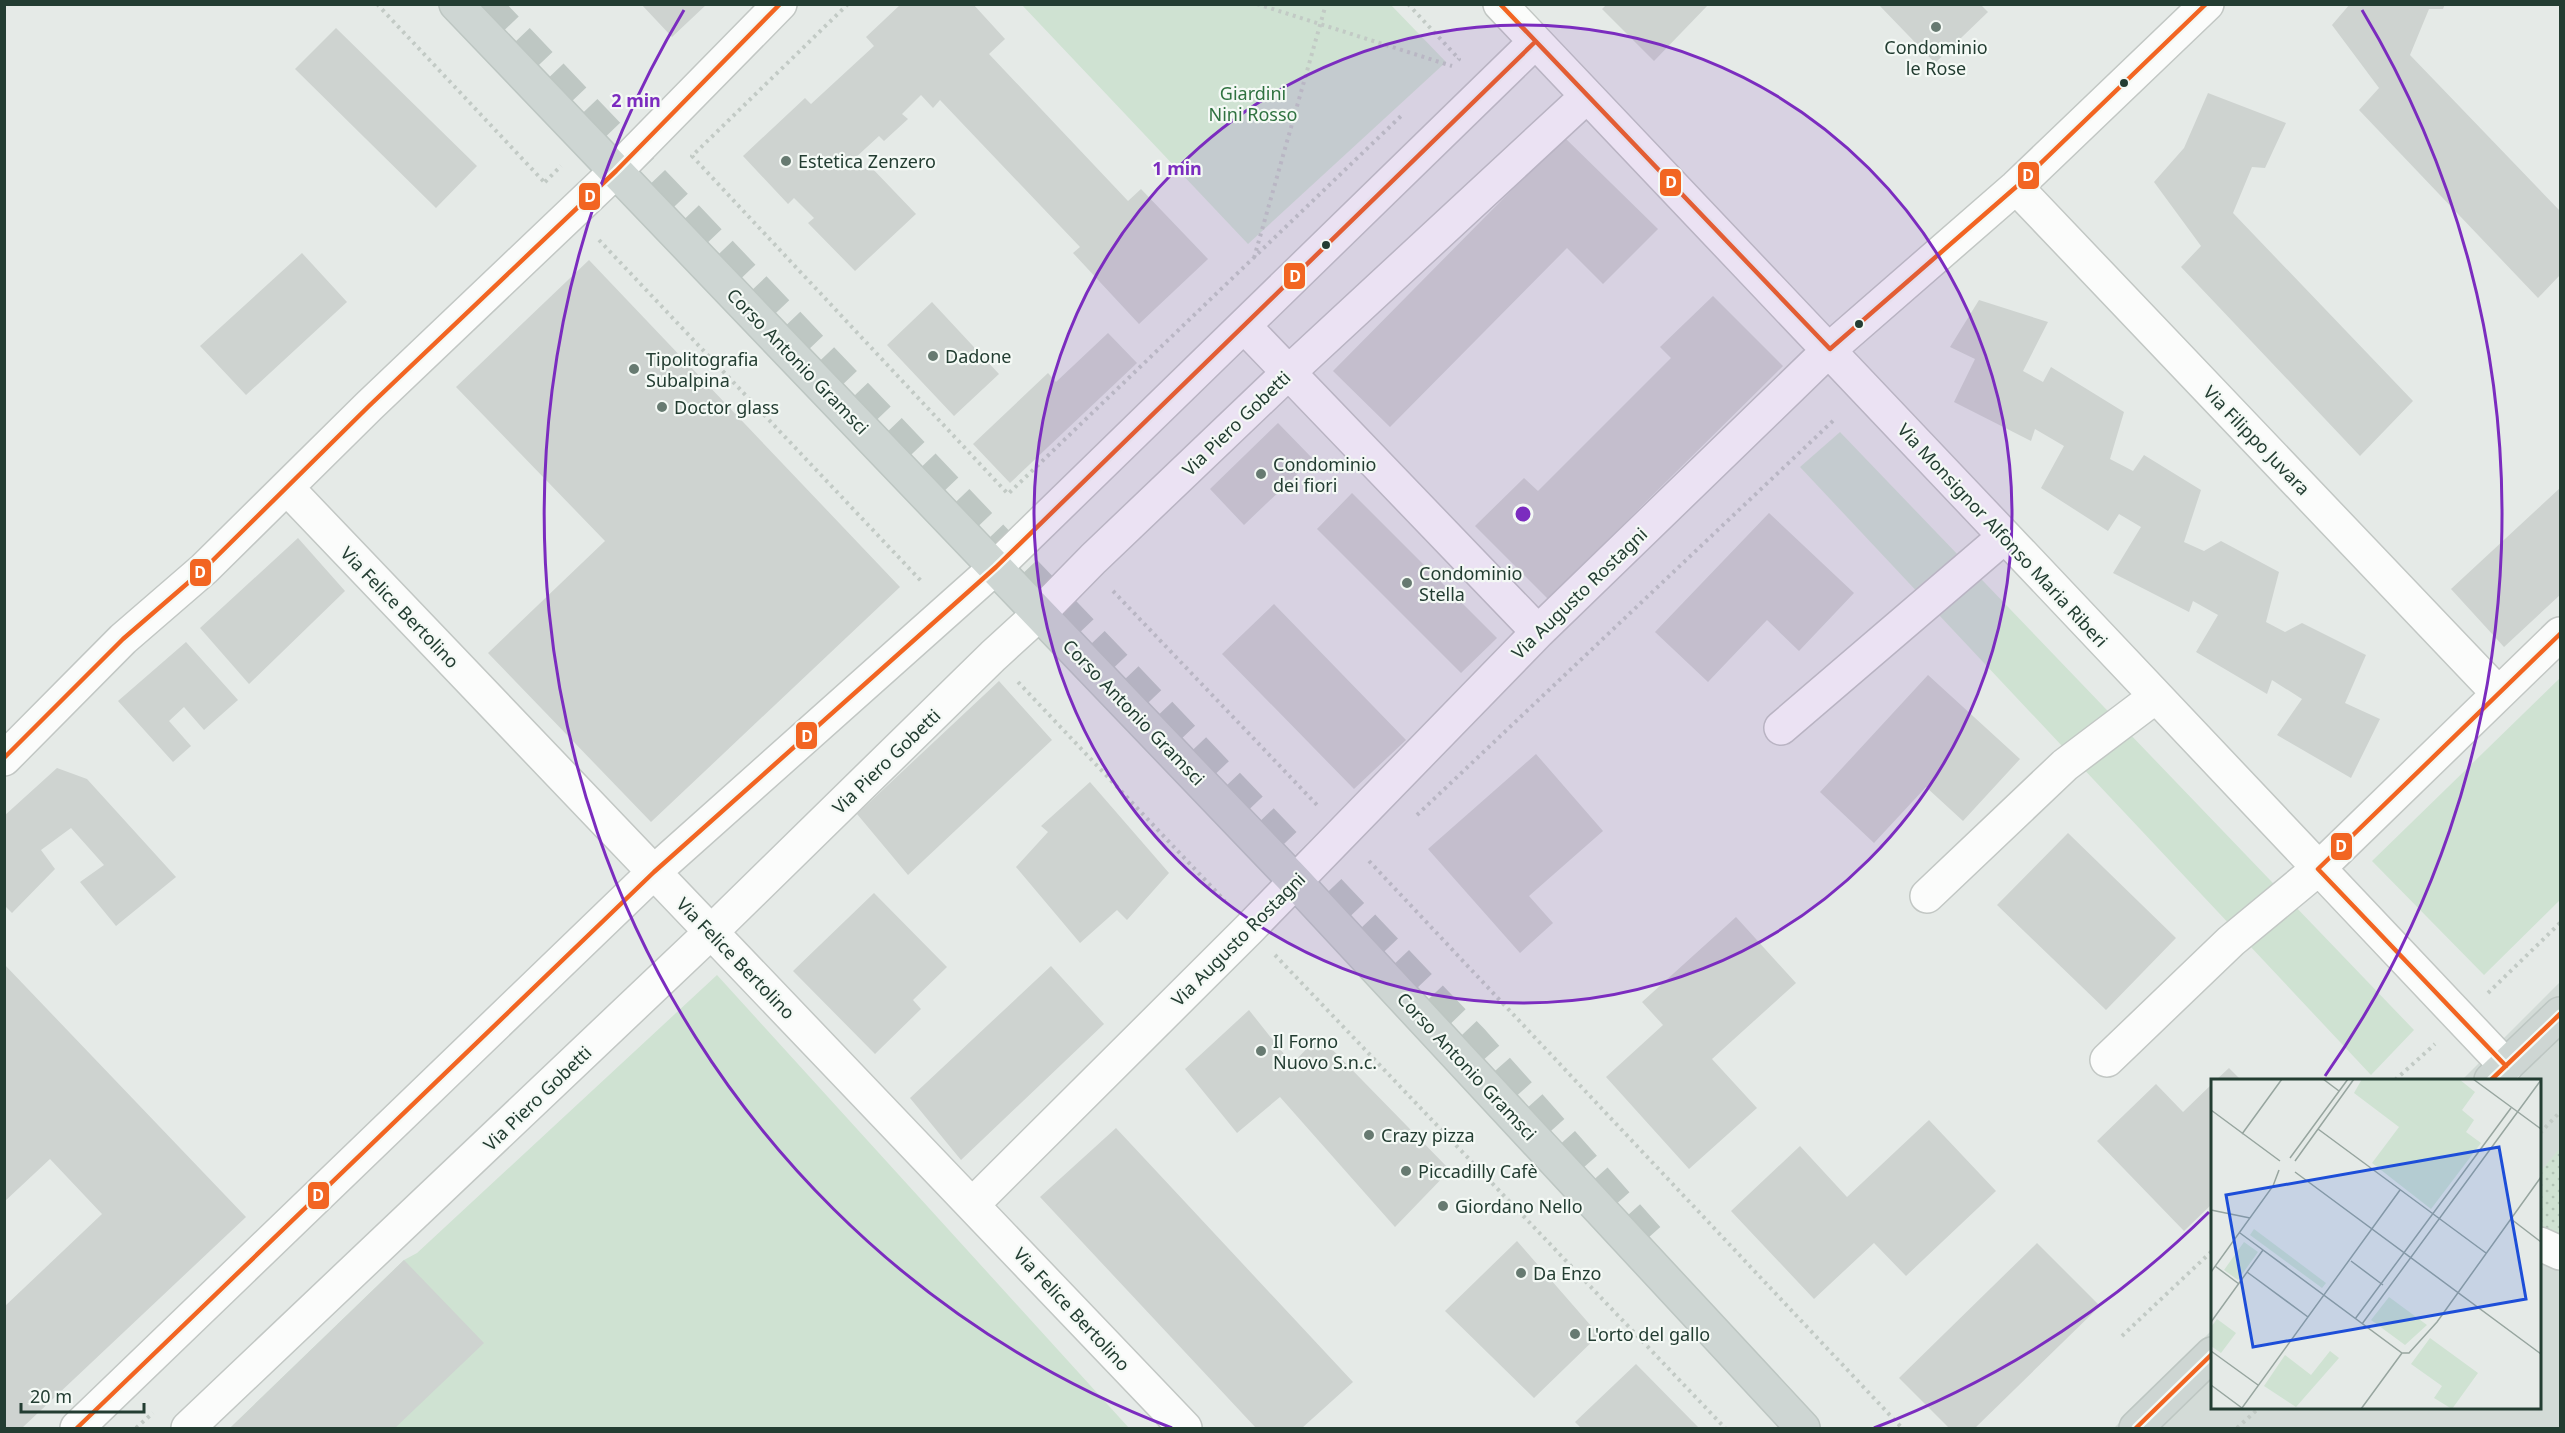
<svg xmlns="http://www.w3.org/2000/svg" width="2565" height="1433" viewBox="0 0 2565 1433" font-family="'Noto Sans',sans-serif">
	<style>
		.built { fill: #d3dbd7 }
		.grass { fill: url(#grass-dots) }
		.green { fill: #cfe2d2 }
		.building { fill: #ced3d0 }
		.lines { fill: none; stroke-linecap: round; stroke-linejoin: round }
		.highway-tunnel { stroke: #bec7c3; stroke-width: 33; stroke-dasharray: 33 16; stroke-linecap: butt }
		.minor-casing { stroke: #c2c7c4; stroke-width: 36 }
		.major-casing { stroke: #bdc6c2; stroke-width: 36 }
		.path { stroke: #c2cac5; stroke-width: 4; stroke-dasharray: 3 4.5; stroke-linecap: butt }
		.minor { stroke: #fbfcfb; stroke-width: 33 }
		.major { stroke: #ced6d3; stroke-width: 33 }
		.bus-1-casing { stroke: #f4f9f5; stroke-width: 9 }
		.bus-1 { stroke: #f26522; stroke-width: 4.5 }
		.ring { fill: none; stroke: #7b2cbf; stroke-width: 3 }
		.poi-dot { fill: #677a71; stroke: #f4f9f5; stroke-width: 2 }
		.bus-dot { fill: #233d32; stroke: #f4f9f5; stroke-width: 2 }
		.labels { text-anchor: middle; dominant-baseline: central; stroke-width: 4.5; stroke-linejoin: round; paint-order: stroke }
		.poi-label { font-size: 18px; fill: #233d32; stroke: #f4f9f5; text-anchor: start }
		.park-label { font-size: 18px; fill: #2f7240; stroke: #f4f9f5 }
		.street-label { font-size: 18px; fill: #233d32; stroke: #f4f9f5 }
		.inset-road { fill: none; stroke: #97a59f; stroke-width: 1.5 }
		.view { fill: #1d4ed8; fill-opacity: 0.15; stroke: #1d4ed8; stroke-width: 3 }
		.inset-edge { fill: none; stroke: #233d32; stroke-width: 3 }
		.centre { fill: #7b2cbf; stroke: #f4f9f5; stroke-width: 3 }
		.ring-label { font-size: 18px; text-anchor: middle; font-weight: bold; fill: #7b2cbf; stroke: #f4f9f5; stroke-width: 4.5; stroke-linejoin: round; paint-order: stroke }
		.line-badge { stroke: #f4f9f5; stroke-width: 2 }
		.badge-label { font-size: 16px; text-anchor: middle; font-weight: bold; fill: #fff }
	</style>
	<defs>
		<pattern id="grass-dots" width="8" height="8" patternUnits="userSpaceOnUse" patternTransform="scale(1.5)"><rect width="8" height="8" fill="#cfe2d2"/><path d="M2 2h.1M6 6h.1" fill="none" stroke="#b1c3b5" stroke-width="1.8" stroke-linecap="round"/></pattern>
	</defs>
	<rect width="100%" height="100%" fill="#e5eae7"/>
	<path class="built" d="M 2560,982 L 2560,1428 L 2114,1428 L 2212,1330 L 2212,1408 L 2540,1408 L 2540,1080 L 2462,1080 Z"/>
	<path class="grass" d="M 2560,1148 L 2560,1240 L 2540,1232 L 2540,1172 Z"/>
	<path class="green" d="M 1022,5 L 1391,5 L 1446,62 L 1248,244 Z
		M 1840,432 L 2414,1030 L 2371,1075 L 1800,467 Z
		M 2560,678 L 2560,900 L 2484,975 L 2372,861 Z
		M 717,975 L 1129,1428 L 230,1428 L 404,1260 L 417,1253 Z"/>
	<path class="building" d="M 641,4 L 707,4 L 672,37 Z
		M 901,4 L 973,4 L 1005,39 L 989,54 L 1128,201 L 1141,189 L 1208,259 L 1139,324 L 1073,253 L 1080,247 L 940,100 L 933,108 L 921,95 L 902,114 L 908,119 L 884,141 L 879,136 L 854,159 L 864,170 L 869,165 L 916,214 L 855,271 L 808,223 L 814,218 L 794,198 L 788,204 L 743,156 L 805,98 L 811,104 L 874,46 L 866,37 Z
		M 1607,4 L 1709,4 L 1654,61 L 1602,9 Z
		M 1878,4 L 1980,4 L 1988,12 L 1935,63 Z
		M 2350,4 L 2445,4 L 2443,9 L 2429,9 L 2410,55 L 2560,211 L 2560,275 L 2538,298 L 2359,110 L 2379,88 L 2332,25 Z
		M 336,28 L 477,166 L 436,208 L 295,69 Z
		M 2208,93 L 2286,123 L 2265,168 L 2252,167 L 2233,213 L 2413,401 L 2360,456 L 2181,267 L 2201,246 L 2154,182 L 2184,148 Z
		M 1564,137 L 1658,229 L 1603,284 L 1567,248 L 1390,427 L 1333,371 Z
		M 302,253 L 347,302 L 246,395 L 200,346 Z
		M 589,260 L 900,587 L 651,822 L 488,653 L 605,541 L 456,387 Z
		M 1713,296 L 1783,366 L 1548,599 L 1475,526 L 1524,478 L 1538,491 L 1671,358 L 1660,347 Z
		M 1979,300 L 2048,322 L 2023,371 L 2043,382 L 2051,367 L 2124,412 L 2110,459 L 2133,471 L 2144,455 L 2201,490 L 2184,542 L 2204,551 L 2221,541 L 2279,572 L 2266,622 L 2285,632 L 2302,623 L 2366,655 L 2345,703 L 2380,719 L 2351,778 L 2277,735 L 2302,699 L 2272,680 L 2267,694 L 2196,652 L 2218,615 L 2193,601 L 2189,612 L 2113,573 L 2141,527 L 2119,514 L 2108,531 L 2041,488 L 2064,446 L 2035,429 L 2031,441 L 1954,402 L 1975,359 L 1950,347 Z
		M 932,302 L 999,374 L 954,416 L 887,345 Z
		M 1108,333 L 1137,363 L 1010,483 L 973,444 L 1048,373 L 1056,382 Z
		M 1278,423 L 1313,459 L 1244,525 L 1210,489 Z
		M 2560,488 L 2560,595 L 2504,647 L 2451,589 Z
		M 1352,493 L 1497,638 L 1461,673 L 1317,529 Z
		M 1769,513 L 1854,593 L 1799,651 L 1767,620 L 1708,682 L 1655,632 Z
		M 298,538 L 345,591 L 249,684 L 200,628 Z
		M 1274,604 L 1406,740 L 1354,789 L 1222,654 Z
		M 186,642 L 238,700 L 204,730 L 184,707 L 169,721 L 191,746 L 173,762 L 118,701 Z
		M 1928,675 L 2020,759 L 1963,821 L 1926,787 L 1874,843 L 1820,792 Z
		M 999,681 L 1052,740 L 908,875 L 857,814 Z
		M 1536,754 L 1603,831 L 1529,896 L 1553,923 L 1520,953 L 1428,849 Z
		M 57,768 L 87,779 L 176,877 L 116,926 L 80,882 L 104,865 L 71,828 L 41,850 L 55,869 L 12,913 L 4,905 L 4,816 Z
		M 1090,782 L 1169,873 L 1127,920 L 1117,910 L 1080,943 L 1016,867 L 1048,832 L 1041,826 Z
		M 2068,833 L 2176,938 L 2106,1010 L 1997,905 Z
		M 874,893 L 947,967 L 913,1000 L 921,1009 L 875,1054 L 793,971 Z
		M 1736,917 L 1796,983 L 1712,1059 L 1757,1108 L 1689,1169 L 1606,1077 L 1663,1025 L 1642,1002 Z
		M 4,964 L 246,1217 L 22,1428 L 4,1428 L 4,1307 L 102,1214 L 50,1159 L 4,1202 Z
		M 1051,966 L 1104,1024 L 961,1160 L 910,1098 Z
		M 1249,1010 L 1292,1064 L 1319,1036 L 1450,1170 L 1395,1227 L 1280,1097 L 1237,1133 L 1185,1069 Z
		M 2229,1068 L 2241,1080 L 2216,1080 Z
		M 2156,1084 L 2183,1112 L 2212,1084 L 2212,1204 L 2184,1231 L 2097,1141 Z
		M 1929,1120 L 1996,1191 L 1906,1276 L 1874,1243 L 1814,1299 L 1731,1211 L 1800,1146 L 1847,1197 Z
		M 1116,1128 L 1353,1382 L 1302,1428 L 1256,1428 L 1040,1197 Z
		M 1517,1241 L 1599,1335 L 1534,1398 L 1445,1311 Z
		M 2037,1243 L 2100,1306 L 1975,1428 L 1949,1428 L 1899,1378 Z
		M 404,1260 L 484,1343 L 395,1428 L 230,1428 Z
		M 1636,1364 L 1699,1428 L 1581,1428 L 1575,1422 Z"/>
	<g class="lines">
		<path class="highway-tunnel" d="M 484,4 L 1473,1041 L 1648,1238"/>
		<defs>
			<path id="minor" d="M 1500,4 C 1836,357 2171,712 2506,1066
				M 2016,187 L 2498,693
				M 1244,326 L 1538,632
				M 287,488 L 1185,1428
				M 1781,728 L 2004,537
				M 4,759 L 123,639 L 204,569 L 369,406 L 616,171 L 780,4
				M 1927,896 L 2065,765 L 2155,697
				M 2107,1060 L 2231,941 L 2318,869 L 2560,634
				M 973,1204 L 1250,928 L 1538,632 L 1830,349 L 2016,187 L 2207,4
				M 2540,1244 L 2560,1253
				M 77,1428 L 654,872 L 996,567 L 1535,42
				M 188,1428 L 711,932 L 993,656 L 1040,613 L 1093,559 L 1289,372 L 1587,96"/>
			<path id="major" d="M 456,4 L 1295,881 L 1803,1428
				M 2491,1080 L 2560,1014
				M 2136,1428 L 2212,1354"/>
		</defs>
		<use href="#minor" class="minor-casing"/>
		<use href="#major" class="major-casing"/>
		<path class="path" d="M 377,4 L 546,184
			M 848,4 L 692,156 L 1008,494 L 1401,116
			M 1257,4 L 1452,66
			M 1408,4 L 1459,59 L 1458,60
			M 545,182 L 561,166
			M 599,240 L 923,583
			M 1254,258 L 1326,4
			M 1113,591 L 1317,805
			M 1018,682 L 1225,901
			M 1417,815 L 1836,418
			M 1369,861 L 1902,1428
			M 1275,955 L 1725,1428
			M 2488,993 L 2560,923
			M 2395,1080 L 2435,1044
			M 2540,1133 L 2560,1112
			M 2122,1336 L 2212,1251
			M 136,1428 L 153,1413
			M 2237,1428 L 2259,1408"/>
		<use href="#minor" class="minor"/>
		<use href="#major" class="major"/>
		<defs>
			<path id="bus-1" d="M 1500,4 L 1830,349 L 2016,187 L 2206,4
				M 4,758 L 123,639 L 204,569 L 369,406 L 616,171 L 780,4
				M 2506,1066 L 2318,869 L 2560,634
				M 2491,1080 L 2560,1014
				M 77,1428 L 654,872 L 996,567 L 1535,42
				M 2136,1428 L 2212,1354"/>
		</defs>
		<use href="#bus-1" class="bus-1-casing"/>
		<use href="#bus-1" class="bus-1"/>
	</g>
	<circle cx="1523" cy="514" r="489" fill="#7b2cbf" fill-opacity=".12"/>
	<g class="ring">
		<circle cx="1523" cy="514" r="489"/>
		<path d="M2209 1212A979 979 0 0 1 1874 1428M1172 1428A979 979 0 0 1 684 10M2362 10A979 979 0 0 1 2325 1076"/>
	</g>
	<g class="poi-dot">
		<circle cx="1936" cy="27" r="6"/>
		<circle cx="786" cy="161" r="6"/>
		<circle cx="933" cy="356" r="6"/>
		<circle cx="634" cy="369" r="6"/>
		<circle cx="662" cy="407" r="6"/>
		<circle cx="1261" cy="474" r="6"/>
		<circle cx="1407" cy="583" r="6"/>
		<circle cx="1261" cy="1051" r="6"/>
		<circle cx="1369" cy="1135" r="6"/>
		<circle cx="1406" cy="1171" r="6"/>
		<circle cx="1443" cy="1206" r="6"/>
		<circle cx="1521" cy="1273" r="6"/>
		<circle cx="1575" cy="1334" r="6"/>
	</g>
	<g class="bus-dot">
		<circle cx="2124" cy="83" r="5"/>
		<circle cx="1326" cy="245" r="5"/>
		<circle cx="1859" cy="324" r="5"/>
	</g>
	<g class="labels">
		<g class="poi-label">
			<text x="1936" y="47" text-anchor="middle">Condominio<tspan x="1936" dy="21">le Rose</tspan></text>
			<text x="798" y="161">Estetica Zenzero</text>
			<text x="945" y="356">Dadone</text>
			<text x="646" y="359">Tipolitografia<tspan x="646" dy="21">Subalpina</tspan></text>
			<text x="674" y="407">Doctor glass</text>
			<text x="1273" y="464">Condominio<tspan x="1273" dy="21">dei fiori</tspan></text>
			<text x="1419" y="573">Condominio<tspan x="1419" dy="21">Stella</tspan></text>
			<text x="1273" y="1041">Il Forno<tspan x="1273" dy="21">Nuovo S.n.c.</tspan></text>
			<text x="1381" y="1135">Crazy pizza</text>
			<text x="1418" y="1171">Piccadilly Cafè</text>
			<text x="1455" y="1206">Giordano Nello</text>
			<text x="1533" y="1273">Da Enzo</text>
			<text x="1587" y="1334">L'orto del gallo</text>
		</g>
		<g class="park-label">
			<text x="1253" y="93">Giardini<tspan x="1253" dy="21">Nini Rosso</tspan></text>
		</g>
		<g class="street-label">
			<text transform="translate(798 361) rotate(46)">Corso Antonio Gramsci</text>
			<text transform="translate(1236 423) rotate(-44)">Via Piero Gobetti</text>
			<text transform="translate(2257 440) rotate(46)">Via Filippo Juvara</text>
			<text transform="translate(2003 535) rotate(47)">Via Monsignor Alfonso Maria Riberi</text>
			<text transform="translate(1579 593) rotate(-44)">Via Augusto Rostagni</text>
			<text transform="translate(400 607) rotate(46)">Via Felice Bertolino</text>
			<text transform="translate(1134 712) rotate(46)">Corso Antonio Gramsci</text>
			<text transform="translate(886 761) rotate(-44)">Via Piero Gobetti</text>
			<text transform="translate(1238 939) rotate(-45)">Via Augusto Rostagni</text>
			<text transform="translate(736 958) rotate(46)">Via Felice Bertolino</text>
			<text transform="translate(1467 1066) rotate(47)">Corso Antonio Gramsci</text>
			<text transform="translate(537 1098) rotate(-44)">Via Piero Gobetti</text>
			<text transform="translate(1072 1309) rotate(47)">Via Felice Bertolino</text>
		</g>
	</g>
	<g transform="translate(2211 1079)">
		<rect width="330" height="330" fill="#e5eae7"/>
		<path d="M 151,0 L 248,0 L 264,13 L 251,31 L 263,41 L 255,53 L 270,64 L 220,130 L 161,84 L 188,48 L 143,14 ZM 43,150 L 115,204 L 111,209 L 39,156 ZM 33,163 L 47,173 L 27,201 L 13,191 ZM 178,218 L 216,246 L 194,266 L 160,241 ZM 6,240 L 25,254 L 10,274 L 0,267 L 0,248 ZM 219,259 L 267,294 L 241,330 L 223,319 L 231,307 L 200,285 ZM 119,272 L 128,279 L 85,328 L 53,307 L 74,276 L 100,296 Z" fill="#cfe2d2"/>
		<path class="inset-road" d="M 112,0 L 128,12M 262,0 L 330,50M 0,31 L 69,82M 107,50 L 275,174M 31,55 L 71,0M 79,79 L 137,0M 84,82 L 143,0M 84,93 L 330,275M 0,131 L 39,139M 300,140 L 330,163M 29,154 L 191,274 L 198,274 L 226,243 L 330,98M 140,182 L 172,206M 4,187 L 28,205M 0,193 L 62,107 L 68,91M 36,193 L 97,238M 144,240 L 300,29M 0,243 L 52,171M 151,245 L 330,1M 0,272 L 47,306M 0,306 L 31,329 L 189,111M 150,330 L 191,274"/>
		<path class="view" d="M 288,68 L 315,220 L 42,268 L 15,116 Z"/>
		<rect width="330" height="330" class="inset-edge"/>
	</g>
	<circle cx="1523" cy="514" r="9" class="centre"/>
	<g class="ring-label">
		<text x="636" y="107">2 min</text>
		<text x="1177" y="175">1 min</text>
	</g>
	<g class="line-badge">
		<rect x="2017" y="161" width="23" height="29" rx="6" fill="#f26522"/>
		<rect x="1659" y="168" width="23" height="29" rx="6" fill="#f26522"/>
		<rect x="578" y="182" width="23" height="29" rx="6" fill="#f26522"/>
		<rect x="1283" y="262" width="23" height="28" rx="6" fill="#f26522"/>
		<rect x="189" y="558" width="23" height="29" rx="6" fill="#f26522"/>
		<rect x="795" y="721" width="23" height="29" rx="6" fill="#f26522"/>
		<rect x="2330" y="832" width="23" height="29" rx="6" fill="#f26522"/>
		<rect x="307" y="1181" width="23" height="29" rx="6" fill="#f26522"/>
	</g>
	<g class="badge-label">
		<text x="2028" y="181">D</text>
		<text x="1671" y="188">D</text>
		<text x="590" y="202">D</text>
		<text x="1295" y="282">D</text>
		<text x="200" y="578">D</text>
		<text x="807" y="742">D</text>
		<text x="2341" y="852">D</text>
		<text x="318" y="1201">D</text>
	</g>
	<rect width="2565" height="1433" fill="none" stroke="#233d32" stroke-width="12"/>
	<path d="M21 1403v9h123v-9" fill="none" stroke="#233d32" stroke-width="3"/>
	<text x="30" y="1403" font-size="18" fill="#233d32" stroke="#f4f9f5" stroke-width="4.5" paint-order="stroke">20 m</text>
</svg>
